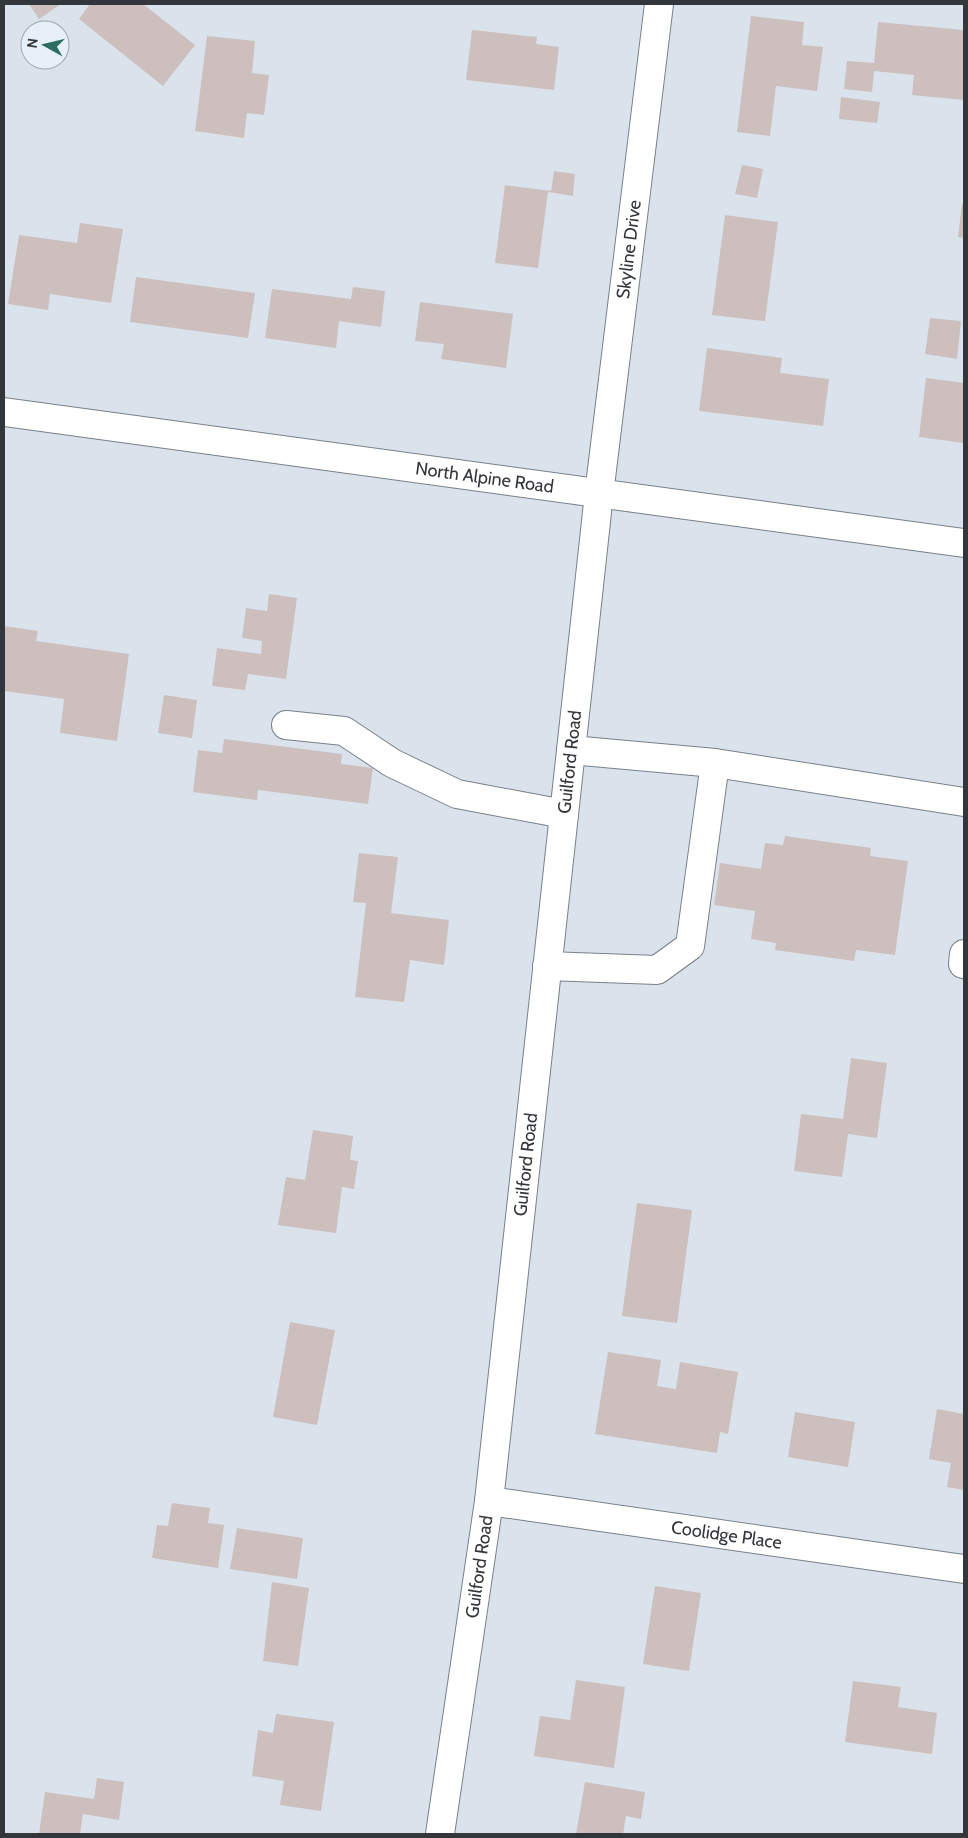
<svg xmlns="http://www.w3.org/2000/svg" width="968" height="1838" viewBox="0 0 968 1838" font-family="Cabin,sans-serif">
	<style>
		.building { fill: #ccbfbd }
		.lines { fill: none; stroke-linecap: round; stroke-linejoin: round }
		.minor-casing { stroke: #788088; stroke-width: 30 }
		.major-casing { stroke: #788088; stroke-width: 30 }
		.minor { stroke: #fff; stroke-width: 28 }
		.major { stroke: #fff; stroke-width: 28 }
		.labels { text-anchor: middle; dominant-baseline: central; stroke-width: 4; stroke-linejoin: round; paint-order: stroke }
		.street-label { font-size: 18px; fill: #33363a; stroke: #e7f0f9 }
	</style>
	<rect width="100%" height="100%" fill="#dae3ec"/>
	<path class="building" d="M 29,4 L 61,4 L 39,19 Z
		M 90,4 L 143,4 L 195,45 L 163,86 L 79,19 Z
		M 751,16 L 804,22 L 802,45 L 823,47 L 817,91 L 776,86 L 770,136 L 737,132 Z
		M 878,22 L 964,30 L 964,100 L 912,95 L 914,75 L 874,71 L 872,92 L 844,89 L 847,61 L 874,63 Z
		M 472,30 L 537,37 L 536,44 L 559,47 L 554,90 L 466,80 Z
		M 207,36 L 255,41 L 252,73 L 269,75 L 264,115 L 247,113 L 244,138 L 195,131 Z
		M 841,97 L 880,102 L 877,123 L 839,119 Z
		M 742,165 L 763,169 L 757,198 L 735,194 Z
		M 554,171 L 575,174 L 573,196 L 548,192 L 538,268 L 495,263 L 505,185 L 551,191 Z
		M 962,204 L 964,204 L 964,238 L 958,237 Z
		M 725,215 L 778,222 L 765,321 L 712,315 Z
		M 80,223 L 123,229 L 111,303 L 50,294 L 48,310 L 8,304 L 19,235 L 77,243 Z
		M 136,277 L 255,293 L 248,338 L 130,322 Z
		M 353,287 L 385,291 L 381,327 L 339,321 L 336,348 L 265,338 L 272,289 L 351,299 Z
		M 420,302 L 513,314 L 506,368 L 441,359 L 444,344 L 415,341 Z
		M 930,318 L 961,321 L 957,359 L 925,354 Z
		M 707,348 L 782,358 L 780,373 L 829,379 L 823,426 L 699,411 Z
		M 926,378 L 964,383 L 964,443 L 919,437 Z
		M 269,594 L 297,598 L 286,679 L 248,674 L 245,690 L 212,686 L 217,648 L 261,654 L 262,641 L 242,638 L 246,608 L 267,611 Z
		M 4,626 L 38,631 L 36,641 L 129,654 L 117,741 L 60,733 L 64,699 L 4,691 Z
		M 164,695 L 197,700 L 192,738 L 158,733 Z
		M 224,739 L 342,754 L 341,764 L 373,768 L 368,804 L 258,790 L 257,800 L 193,792 L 198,750 L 222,753 Z
		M 785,836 L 871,848 L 870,856 L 908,861 L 895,955 L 856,950 L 854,961 L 775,950 L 776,943 L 751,939 L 755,911 L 714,905 L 720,863 L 761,869 L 765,843 L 783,845 Z
		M 359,853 L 398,857 L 391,913 L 449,920 L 444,965 L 410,960 L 404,1002 L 355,997 L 366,903 L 353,902 Z
		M 851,1058 L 887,1063 L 877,1138 L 848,1134 L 842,1177 L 794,1171 L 801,1114 L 843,1119 Z
		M 313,1130 L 353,1136 L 350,1160 L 358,1161 L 354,1189 L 342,1187 L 336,1233 L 278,1225 L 286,1177 L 305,1180 Z
		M 637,1203 L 692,1210 L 677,1323 L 622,1316 Z
		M 290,1322 L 335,1330 L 317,1425 L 273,1417 Z
		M 608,1352 L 661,1360 L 657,1386 L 676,1389 L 680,1362 L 738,1372 L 728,1434 L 720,1432 L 717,1453 L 595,1434 Z
		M 937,1409 L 964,1414 L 964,1490 L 947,1487 L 951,1463 L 929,1459 Z
		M 795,1412 L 855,1422 L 848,1467 L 788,1457 Z
		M 172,1503 L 210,1508 L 208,1523 L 224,1525 L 218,1568 L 152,1558 L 157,1525 L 168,1526 Z
		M 237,1528 L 303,1538 L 297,1579 L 230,1569 Z
		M 272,1582 L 309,1588 L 298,1666 L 263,1661 Z
		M 655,1586 L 701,1593 L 689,1671 L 643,1664 Z
		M 576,1680 L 625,1687 L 614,1768 L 534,1756 L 540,1716 L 570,1720 Z
		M 853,1681 L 901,1687 L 898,1707 L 937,1713 L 932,1754 L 845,1742 Z
		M 276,1714 L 334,1722 L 321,1811 L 280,1805 L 284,1781 L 252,1776 L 258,1730 L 273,1733 Z
		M 97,1778 L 124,1782 L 119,1820 L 83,1814 L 80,1834 L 39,1834 L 45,1792 L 94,1799 Z
		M 585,1782 L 645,1792 L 641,1819 L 626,1816 L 623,1834 L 576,1834 Z"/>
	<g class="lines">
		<defs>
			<g id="minor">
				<path d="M 286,725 L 344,731 L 392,763 L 457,794 L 564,814"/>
				<path d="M 571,750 L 715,763 L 964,802"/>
				<path d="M 963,964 L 964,954"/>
				<path d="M 547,966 L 657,970 L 690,946 L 715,763"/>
				<path id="s1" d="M 489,1501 L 964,1569"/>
				<path id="s2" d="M 440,1834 L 489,1501 L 599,494 L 659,4"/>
			</g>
			<g id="major">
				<path id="s3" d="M 4,412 L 964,543"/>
			</g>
		</defs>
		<use href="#minor" class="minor-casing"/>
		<use href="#major" class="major-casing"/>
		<use href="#minor" class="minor"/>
		<use href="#major" class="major"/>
	</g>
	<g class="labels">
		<g class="street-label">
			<text stroke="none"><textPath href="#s2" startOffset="1596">Skyline Drive</textPath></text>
			<text stroke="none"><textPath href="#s3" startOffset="485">North Alpine Road</textPath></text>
			<text stroke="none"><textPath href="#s2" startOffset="1080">Guilford Road</textPath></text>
			<text stroke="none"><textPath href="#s2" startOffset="675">Guilford Road</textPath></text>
			<text stroke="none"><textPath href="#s1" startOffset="240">Coolidge Place</textPath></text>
			<text stroke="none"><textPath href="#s2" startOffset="270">Guilford Road</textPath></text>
		</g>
	</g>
	<rect width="968" height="1838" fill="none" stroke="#33363a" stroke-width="10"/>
	<g transform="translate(45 45) rotate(278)"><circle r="24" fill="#e7f0f9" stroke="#9fa6ad"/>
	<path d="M0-4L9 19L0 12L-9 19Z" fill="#2b6e5f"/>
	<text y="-8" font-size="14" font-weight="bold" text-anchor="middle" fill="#33363a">N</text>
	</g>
</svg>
